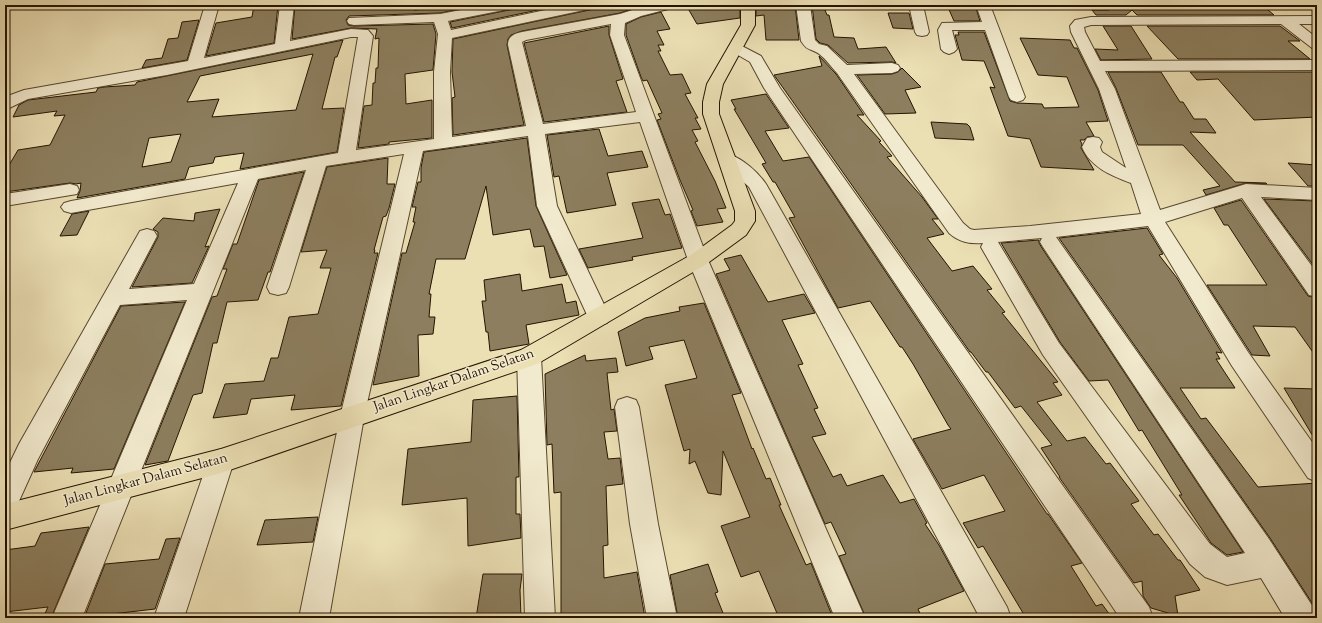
<svg xmlns="http://www.w3.org/2000/svg" width="1322" height="623" viewBox="0 0 1322 623" font-family="'Sorts Mill Goudy',serif">
	<style>
		.building { fill: #8c7e5e; stroke: #251400; fill-rule: evenodd }
		.lines { fill: none; stroke-linecap: round; stroke-linejoin: round }
		.minor-casing { stroke: #56472d; stroke-width: 2 }
		.major-casing { stroke: #251400; stroke-width: 2 }
		.minor { fill: #f2eace; fill-rule: evenodd }
		.major { fill: #ebdfb4; fill-rule: evenodd }
		.labels { text-anchor: middle; dominant-baseline: central; stroke-width: 3; stroke-linejoin: round; paint-order: stroke }
		.street-label { font-size: 14px; fill: #251400; stroke: #f2eace }
	</style>
	<rect width="100%" height="100%" fill="#ebdfb4"/>
	<filter id="stains"><feTurbulence type="fractalNoise" baseFrequency=".005" numOctaves="4"/><feColorMatrix values="0 0 0 0 .2 0 0 0 0 .09 0 0 0 0 .02 0 0 0 .5 -.17"/></filter>
	<radialGradient id="worn" r=".72"><stop offset=".6" stop-color="#630" stop-opacity="0"/><stop offset="1" stop-color="#630" stop-opacity=".3"/></radialGradient>
	<path class="building" d="M 254,5 L 278,5 L 274,43 L 206,56 L 216,23 L 252,17 Z
		M 295,5 L 415,5 L 414,10 L 479,5 L 440,13 L 349,16 L 346,20 L 348,25 L 354,26 L 433,24 L 436,34 L 433,70 L 405,74 L 406,104 L 432,100 L 432,138 L 389,142 L 389,144 L 358,148 L 364,106 L 372,105 L 373,83 L 375,83 L 376,68 L 378,68 L 379,38 L 375,39 L 377,29 L 351,28 L 292,39 Z
		M 517,5 L 562,5 L 452,28 L 450,22 L 514,9 Z
		M 597,5 L 643,5 L 620,13 L 522,31 L 511,35 L 508,39 L 507,45 L 524,125 L 453,135 L 452,98 L 455,97 L 452,72 L 453,39 L 594,9 Z
		M 686,5 L 740,5 L 740,18 L 697,24 Z
		M 756,5 L 795,5 L 799,40 L 766,40 L 764,15 L 756,16 Z
		M 812,5 L 823,5 L 827,15 L 829,15 L 834,37 L 854,38 L 858,49 L 886,47 L 896,63 L 892,62 L 848,63 L 828,45 L 820,43 L 816,39 Z
		M 947,5 L 975,5 L 980,21 L 954,21 Z
		M 1105,5 L 1211,7 L 1209,5 L 1262,5 L 1274,15 L 1137,15 L 1132,10 L 1126,15 L 1096,15 L 1092,10 L 1109,10 Z
		M 661,12 L 670,29 L 657,31 L 664,45 L 658,45 L 661,51 L 658,51 L 670,75 L 682,74 L 691,93 L 685,94 L 698,118 L 695,118 L 701,129 L 692,130 L 698,141 L 695,142 L 715,181 L 726,208 L 717,209 L 723,222 L 697,226 L 691,211 L 693,210 L 680,180 L 657,120 L 661,119 L 658,114 L 662,113 L 647,80 L 643,81 L 641,77 L 626,35 L 626,24 L 641,17 Z
		M 888,13 L 909,13 L 913,29 L 893,28 Z
		M 199,20 L 187,60 L 142,68 L 146,60 L 162,58 L 168,39 L 178,38 L 182,22 Z
		M 609,26 L 609,35 L 623,79 L 616,81 L 627,112 L 544,122 L 524,43 Z
		M 1103,26 L 1131,26 L 1152,59 L 1101,60 L 1095,49 L 1118,50 Z
		M 1147,26 L 1280,26 L 1300,41 L 1288,41 L 1310,59 L 1178,59 Z
		M 958,32 L 984,32 L 1010,101 L 1017,103 L 1042,104 L 1044,108 L 1079,107 L 1067,77 L 1038,75 L 1020,38 L 1070,40 L 1074,48 L 1077,48 L 1098,90 L 1108,121 L 1086,122 L 1094,136 L 1087,137 L 1084,140 L 1080,140 L 1082,144 L 1081,148 L 1094,170 L 1041,167 L 1030,139 L 1008,136 L 990,87 L 995,88 L 984,61 L 962,60 L 955,35 L 959,35 Z
		M 343,40 L 337,57 L 335,57 L 322,109 L 344,108 L 337,152 L 240,169 L 244,153 L 215,157 L 213,163 L 189,167 L 185,179 L 77,198 L 80,191 L 81,183 L 76,184 L 70,183 L 5,192 L 5,172 L 18,150 L 50,145 L 65,115 L 54,116 L 57,111 L 13,117 L 19,105 L 28,100 L 96,92 L 98,88 L 104,87 L 135,85 L 137,82 ZM 313,54 L 296,110 L 212,117 L 219,99 L 187,102 L 200,76 ZM 181,134 L 171,162 L 142,167 L 149,138 Z
		M 819,56 L 836,74 L 864,115 L 857,115 L 881,141 L 879,142 L 892,156 L 887,157 L 922,197 L 938,219 L 932,219 L 944,234 L 927,238 L 952,271 L 973,266 L 992,289 L 987,290 L 1005,312 L 1002,313 L 1058,382 L 1053,383 L 1062,395 L 1037,402 L 1067,441 L 1085,437 L 1106,464 L 1110,463 L 1139,501 L 1131,504 L 1154,535 L 1158,534 L 1178,560 L 1180,560 L 1200,590 L 1175,596 L 1178,616 L 1151,608 L 1143,596 L 1142,581 L 1134,583 L 1059,477 L 1060,477 L 1041,448 L 1052,445 L 1021,406 L 1015,408 L 988,372 L 986,372 L 971,352 L 970,352 L 774,75 L 822,66 Z
		M 902,68 L 921,87 L 905,90 L 916,113 L 885,114 L 857,75 L 892,74 L 898,72 Z
		M 1108,72 L 1161,72 L 1180,102 L 1183,102 L 1194,119 L 1206,119 L 1216,133 L 1190,132 L 1235,182 L 1266,183 L 1267,184 L 1246,183 L 1206,195 L 1203,190 L 1220,186 L 1183,145 L 1138,145 L 1116,88 Z
		M 1190,72 L 1317,72 L 1317,117 L 1254,120 L 1218,79 L 1197,80 Z
		M 766,94 L 789,128 L 765,131 L 783,161 L 809,157 L 1047,514 L 1048,514 L 1082,563 L 1071,566 L 1096,606 L 1102,604 L 1112,618 L 1026,618 L 983,546 L 978,548 L 963,523 L 1005,511 L 984,475 L 942,489 L 913,439 L 951,429 L 948,425 L 913,364 L 902,347 L 900,347 L 870,301 L 838,308 L 789,218 L 795,217 L 775,182 L 773,182 L 762,164 L 766,163 L 734,109 L 736,109 L 731,100 Z
		M 931,122 L 967,124 L 970,127 L 974,140 L 935,138 Z
		M 599,129 L 608,156 L 642,151 L 648,167 L 607,173 L 616,205 L 567,213 L 559,176 L 554,177 L 547,135 Z
		M 527,138 L 536,206 L 567,275 L 550,278 L 544,246 L 534,247 L 530,229 L 493,235 L 486,186 L 465,259 L 436,259 L 429,294 L 431,294 L 429,317 L 435,317 L 433,334 L 418,335 L 419,376 L 373,385 L 402,253 L 406,253 L 415,222 L 413,222 L 416,207 L 412,207 L 418,182 L 421,182 L 421,168 L 424,152 Z
		M 388,158 L 387,184 L 395,184 L 389,208 L 386,216 L 383,217 L 374,250 L 375,250 L 374,253 L 378,253 L 341,406 L 291,410 L 295,395 L 251,399 L 247,414 L 213,418 L 225,384 L 264,381 L 271,358 L 278,358 L 289,317 L 318,314 L 331,268 L 320,268 L 327,250 L 301,252 L 327,167 Z
		M 1288,163 L 1317,165 L 1317,186 L 1308,186 Z
		M 304,172 L 270,272 L 268,272 L 258,300 L 227,302 L 217,343 L 213,343 L 202,393 L 193,395 L 168,461 L 145,465 L 212,297 L 217,296 L 227,269 L 223,269 L 233,244 L 237,244 L 259,180 Z
		M 659,199 L 665,215 L 670,214 L 682,248 L 632,257 L 633,260 L 588,268 L 579,249 L 643,238 L 632,203 Z
		M 1264,199 L 1317,201 L 1317,270 Z
		M 1241,200 L 1308,296 L 1317,298 L 1317,358 L 1295,327 L 1253,326 L 1270,356 L 1252,355 L 1207,285 L 1267,285 L 1228,225 L 1224,225 L 1214,208 Z
		M 220,209 L 205,247 L 209,246 L 192,283 L 132,287 L 158,237 L 158,232 L 153,229 L 163,218 L 194,221 L 195,213 Z
		M 89,211 L 77,235 L 60,236 L 72,214 Z
		M 1147,228 L 1163,254 L 1159,255 L 1177,278 L 1222,353 L 1216,352 L 1220,359 L 1216,359 L 1235,388 L 1180,388 L 1201,419 L 1206,418 L 1258,487 L 1317,483 L 1317,614 L 1314,606 L 1270,538 L 1059,238 Z
		M 1039,240 L 1039,243 L 1042,248 L 1243,552 L 1227,555 L 1211,543 L 1179,495 L 1182,495 L 1142,430 L 1139,431 L 1108,380 L 1089,381 L 1060,342 L 1001,243 Z
		M 741,255 L 768,302 L 804,294 L 815,313 L 782,320 L 803,364 L 798,365 L 818,408 L 814,409 L 826,434 L 812,437 L 833,477 L 841,474 L 847,486 L 883,475 L 900,503 L 914,499 L 927,523 L 925,524 L 939,545 L 964,591 L 918,609 L 922,618 L 866,618 L 839,556 L 846,554 L 831,522 L 825,524 L 716,274 L 730,270 L 724,259 Z
		M 520,274 L 522,291 L 562,284 L 566,303 L 576,301 L 579,315 L 526,325 L 529,344 L 490,351 L 488,332 L 486,332 L 482,301 L 486,301 L 484,280 Z
		M 185,302 L 114,469 L 71,473 L 73,468 L 34,472 L 121,306 Z
		M 704,303 L 741,393 L 732,395 L 752,449 L 753,448 L 766,479 L 770,478 L 781,505 L 779,505 L 806,565 L 811,563 L 833,618 L 779,618 L 759,571 L 741,577 L 721,526 L 750,517 L 723,451 L 721,495 L 708,493 L 695,461 L 689,464 L 690,449 L 684,451 L 665,385 L 697,378 L 684,340 L 649,347 L 653,359 L 626,366 L 618,332 L 645,318 L 680,311 L 679,307 Z
		M 585,355 L 586,361 L 616,358 L 618,372 L 607,373 L 611,410 L 614,409 L 617,431 L 604,432 L 608,459 L 620,458 L 623,484 L 606,486 L 608,545 L 603,546 L 604,578 L 637,572 L 645,618 L 561,618 L 561,492 L 554,493 L 552,444 L 547,445 L 545,374 Z
		M 1284,388 L 1317,389 L 1317,443 Z
		M 517,396 L 519,477 L 516,477 L 516,514 L 520,514 L 521,538 L 468,546 L 467,498 L 402,505 L 408,449 L 471,442 L 473,400 Z
		M 318,517 L 313,542 L 257,545 L 265,520 Z
		M 89,527 L 51,618 L 43,618 L 48,607 L 5,612 L 5,550 L 35,546 L 41,533 Z
		M 180,538 L 155,609 L 112,614 L 110,618 L 84,618 L 105,564 L 159,559 L 166,539 Z
		M 708,564 L 718,592 L 715,593 L 725,618 L 678,618 L 670,575 Z
		M 483,574 L 522,574 L 520,590 L 521,618 L 476,618 Z"/>
	<g class="lines">
		<defs>
			<path id="minor" d="M 205,5 L 219,5 L 204,58 L 275,44 L 280,5 L 294,5 L 290,41 L 351,29 L 368,30 L 373,36 L 356,150 L 434,139 L 434,72 L 438,34 L 434,22 L 354,25 L 349,24 L 347,21 L 349,18 L 440,14 L 487,5 L 516,5 L 514,8 L 509,9 L 448,21 L 451,30 L 569,5 L 596,5 L 594,8 L 589,9 L 452,38 L 450,72 L 452,137 L 526,126 L 508,45 C 508,36 514,34 522,32 L 620,14 L 648,5 L 674,5 L 672,8 L 641,16 L 625,23 L 624,35 L 708,260 L 865,618 L 835,618 L 688,260 L 640,122 L 545,134 L 557,206 L 610,317 L 607,323 L 599,325 L 591,323 L 588,317 L 537,206 L 528,136 L 423,151 L 364,417 L 329,618 L 299,618 L 340,417 L 404,154 L 326,166 L 289,287 L 286,293 L 278,295 L 270,293 L 267,287 L 306,170 L 258,179 L 82,618 L 52,618 L 187,300 L 120,305 L 38,459 L 15,510 L 5,514 L 5,473 L 19,444 L 140,231 L 147,229 L 154,231 L 157,236 L 129,289 L 194,284 L 238,183 L 71,213 L 64,211 L 61,207 L 64,203 L 71,201 L 338,153 L 358,37 L 351,37 L 167,75 L 28,99 L 5,110 L 5,97 L 24,90 L 188,61 ZM 611,24 L 610,35 L 636,112 L 543,124 L 522,42 L 526,40 Z
				M 796,5 L 810,5 L 815,40 L 819,44 L 827,46 L 847,65 L 892,63 L 898,65 L 900,68 L 898,71 L 892,73 L 854,74 L 963,223 L 970,229 L 974,230 L 1030,226 L 1141,214 L 1131,183 C 1112,176 1090,167 1082,147 L 1087,138 L 1093,137 L 1099,138 L 1102,142 L 1100,147 L 1102,152 L 1126,168 L 1099,89 L 1071,32 L 1070,26 L 1075,20 L 1091,17 L 1317,16 L 1317,24 L 1299,24 L 1317,38 L 1317,49 L 1312,48 L 1281,24 L 1091,25 L 1084,27 L 1085,32 L 1100,61 L 1317,60 L 1317,70 L 1105,71 L 1115,89 L 1160,210 L 1246,184 L 1317,188 L 1317,200 L 1261,197 L 1317,273 L 1317,297 L 1309,295 L 1242,198 L 1165,222 L 1248,352 L 1317,449 L 1317,482 L 1308,478 L 1232,366 L 1148,226 L 1056,237 L 1269,539 L 1313,607 L 1317,618 L 1285,618 L 1261,578 L 1227,585 L 1205,577 L 1190,564 L 1043,355 L 981,247 L 983,243 C 969,244 959,242 949,233 L 837,73 C 831,67 824,56 816,52 C 808,48 807,50 801,41 ZM 1042,238 L 1040,242 L 1043,247 L 1245,553 L 1227,557 L 1210,544 L 1059,343 L 998,242 Z
				M 909,5 L 923,5 L 929,32 L 927,35 L 922,36 L 917,35 L 915,32 Z
				M 976,5 L 990,5 L 1025,97 L 1023,100 L 1017,102 L 1011,100 L 1009,97 L 985,30 L 952,30 L 957,49 L 954,52 L 949,54 L 944,52 L 941,49 L 938,30 L 942,23 L 982,22 Z
				M 736,43 L 761,56 L 780,88 L 1149,607 L 1153,618 L 1120,618 L 764,88 L 750,62 L 731,51 L 728,48 L 731,45 Z
				M 728,154 C 742,158 758,172 766,184 L 1007,607 L 1011,618 L 980,618 L 749,187 L 719,160 L 722,156 Z
				M 70,184 L 77,186 L 79,190 L 77,194 L 5,206 L 5,194 Z
				M 529,348 L 537,350 L 541,357 L 555,618 L 525,618 L 517,357 L 521,350 Z
				M 627,397 L 636,400 L 639,407 L 658,524 L 677,618 L 647,618 L 630,524 L 615,407 L 618,400 Z
				M 221,449 L 230,453 L 234,461 L 184,618 L 154,618 L 208,461 L 212,453 Z"/>
			<path id="major" d="M 741,5 L 755,5 L 755,25 L 723,84 L 719,102 L 719,114 L 755,211 L 755,221 L 746,235 L 705,265 L 537,364 L 221,473 L 5,530 L 5,504 L 221,449 L 521,350 L 691,255 L 732,225 L 735,221 L 735,211 L 703,114 L 703,102 L 707,84 L 741,25 Z"/>
		</defs>
		<use href="#minor" class="minor-casing"/>
		<use href="#major" class="major-casing"/>
		<use href="#minor" class="minor"/>
		<use href="#major" class="major"/>
	</g>
	<g class="labels">
		<g class="street-label">
			<text transform="translate(454 381) rotate(-19)">Jalan Lingkar Dalam Selatan</text>
			<text transform="translate(146 480) rotate(-15)">Jalan Lingkar Dalam Selatan</text>
		</g>
	</g>
	<rect width="1322" height="623" fill="none" stroke="#ebdfb4" stroke-width="20"/>
	<rect x="6" y="6" width="1310" height="611" fill="none" stroke="#251400" stroke-width="2"/>
	<rect x="10" y="10" width="1302" height="603" fill="none" stroke="#251400"/>
	<rect width="100%" height="100%" filter="url(#stains)"/>
	<rect width="100%" height="100%" fill="url(#worn)"/>
</svg>
